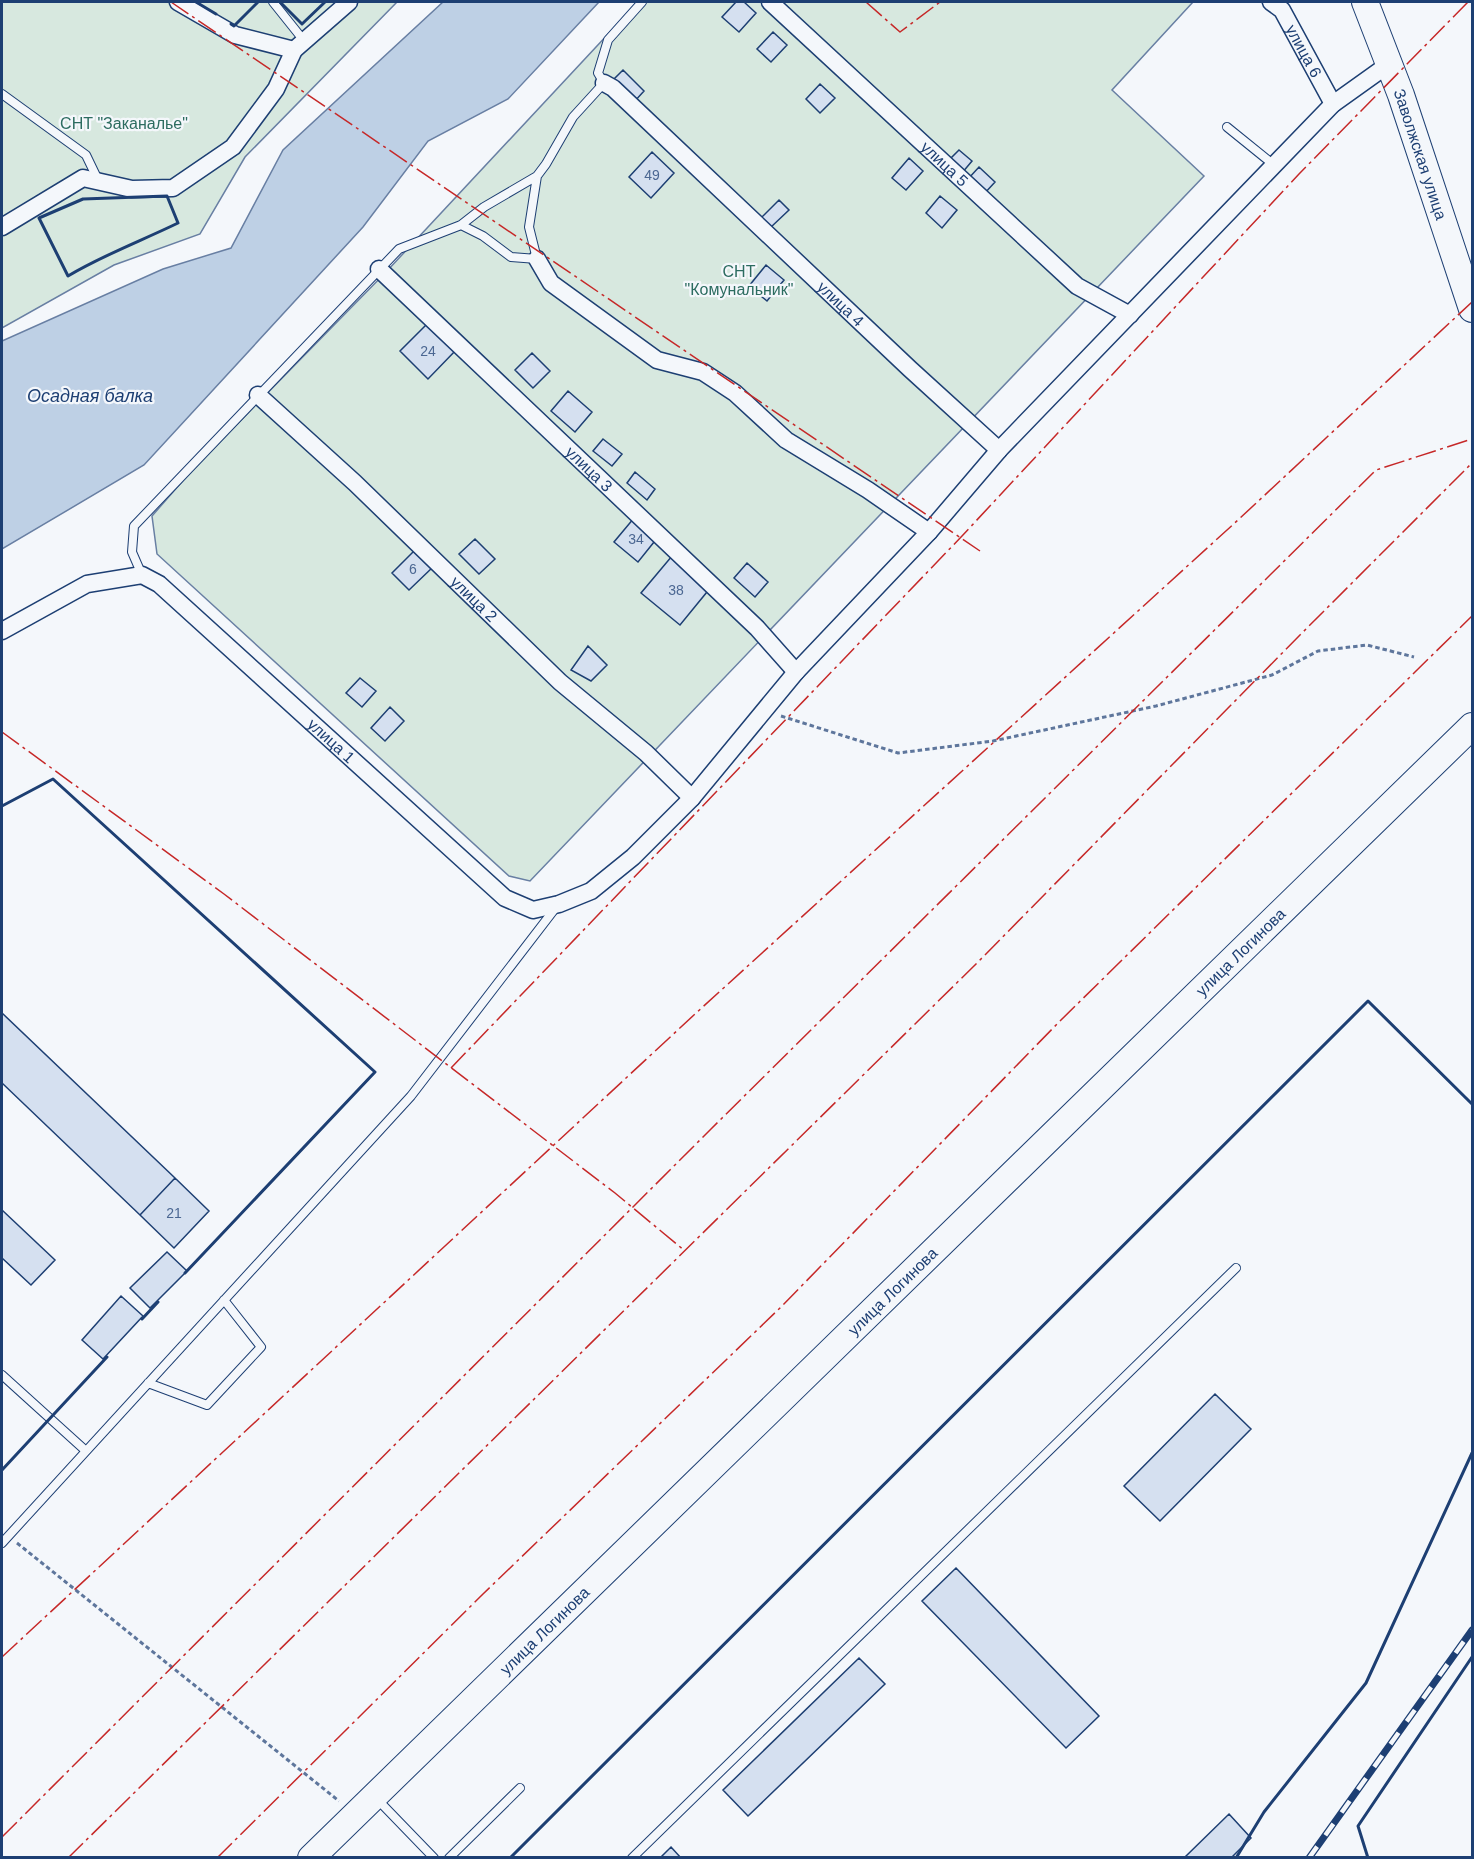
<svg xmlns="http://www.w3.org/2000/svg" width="1474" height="1859" viewBox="0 0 1474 1859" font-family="Helvetica,sans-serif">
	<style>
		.green { fill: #d7e8df; stroke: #687fa3; stroke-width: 1.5 }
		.water { fill: #bed0e5; stroke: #687fa3; stroke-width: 1.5 }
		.building { fill: #d5e0f0; stroke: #1d3f73; stroke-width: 1.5 }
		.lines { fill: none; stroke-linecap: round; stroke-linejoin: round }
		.service-casing { stroke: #1d3f73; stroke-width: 10 }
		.minor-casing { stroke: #1d3f73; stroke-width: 19 }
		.primary-casing { stroke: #1d3f73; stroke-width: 28 }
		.path { stroke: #5e769c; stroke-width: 3; stroke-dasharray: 4.5 3; stroke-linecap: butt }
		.service { stroke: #f4f7fb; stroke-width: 8 }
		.minor { stroke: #f4f7fb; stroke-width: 16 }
		.primary { stroke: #f4f7fb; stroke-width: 26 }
		.rail-casing { stroke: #1d3f73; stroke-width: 7 }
		.rail { stroke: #f4f7fb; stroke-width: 4.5; stroke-dasharray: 14; stroke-linecap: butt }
		.wall { stroke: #1d3f73; stroke-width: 3 }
		.power { stroke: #c62828; stroke-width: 1.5; stroke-dasharray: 21 4.5 3 4.5; stroke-linecap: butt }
		.labels { text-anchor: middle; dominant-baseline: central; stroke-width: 4.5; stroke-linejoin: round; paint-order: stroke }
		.number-label { font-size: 14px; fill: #4b6792 }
		.street-label { font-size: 16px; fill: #1d3f73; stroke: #f4f7fb }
		.park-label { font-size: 16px; fill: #2c6c60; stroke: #f4f7fb }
		.water-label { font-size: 18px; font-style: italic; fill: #1d3f73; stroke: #f4f7fb }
	</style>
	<rect width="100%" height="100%" fill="#f4f7fb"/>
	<path class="green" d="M 2,2 L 397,2 L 245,157 L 200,234 L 114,265 L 2,328 Z
		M 638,2 L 1193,2 L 1112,90 L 1204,176 L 530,881 L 509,876 L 157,554 L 152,516 L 194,468 L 386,272 Z"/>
	<path class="water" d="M 443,2 L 599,2 L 508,99 L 428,141 L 363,227 L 144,465 L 2,549 L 2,341 L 163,269 L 231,248 L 283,150 Z"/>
	<path class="building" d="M 736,2 L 744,2 L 756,13 L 739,32 L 722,17 Z
		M 773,32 L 787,45 L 771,62 L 757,49 Z
		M 623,70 L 644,91 L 634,102 L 613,80 Z
		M 820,84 L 835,98 L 820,113 L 806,99 Z
		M 959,150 L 972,161 L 962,173 L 948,161 Z
		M 652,152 L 674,173 L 651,198 L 629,177 Z
		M 909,158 L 923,171 L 906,190 L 892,178 Z
		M 979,167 L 995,182 L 984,194 L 968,179 Z
		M 940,196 L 957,210 L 942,228 L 926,213 Z
		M 779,200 L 789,210 L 770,228 L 761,218 Z
		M 766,265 L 784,280 L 767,301 L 749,286 Z
		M 428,323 L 456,350 L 428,379 L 400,351 Z
		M 532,353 L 550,371 L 533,388 L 515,370 Z
		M 568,391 L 592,412 L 575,432 L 551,411 Z
		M 603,439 L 622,454 L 612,466 L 593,451 Z
		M 635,472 L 655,489 L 647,500 L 627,483 Z
		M 634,518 L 658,537 L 638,562 L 614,542 Z
		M 475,539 L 495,559 L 479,574 L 459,554 Z
		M 417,548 L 434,566 L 409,590 L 392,573 Z
		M 672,556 L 711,587 L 680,625 L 641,593 Z
		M 747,563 L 768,582 L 755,597 L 734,578 Z
		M 588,646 L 607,665 L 591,681 L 571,670 Z
		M 360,678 L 376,691 L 362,707 L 346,693 Z
		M 390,707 L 404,721 L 385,741 L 371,728 Z
		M 2,1013 L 175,1178 L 140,1215 L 2,1083 Z
		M 175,1178 L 209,1211 L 174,1248 L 140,1215 Z
		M 2,1210 L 55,1260 L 31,1285 L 2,1258 Z
		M 167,1252 L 187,1271 L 150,1308 L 130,1288 Z
		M 121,1296 L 143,1316 L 103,1359 L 82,1340 Z
		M 1215,1394 L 1251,1429 L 1160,1521 L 1124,1486 Z
		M 956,1568 L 1099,1716 L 1066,1748 L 922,1601 Z
		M 859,1658 L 885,1684 L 748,1816 L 723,1790 Z
		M 1229,1814 L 1251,1838 L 1231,1858 L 1184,1858 Z
		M 671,1847 L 681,1858 L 660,1858 Z"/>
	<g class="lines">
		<defs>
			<path id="service" d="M 273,2 L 305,42
				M 2,94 L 86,155 L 98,180
				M 1227,127 L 1274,165
				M 461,225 L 483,236 L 511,257 L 537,259 L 529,227 L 537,176
				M 142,575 L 132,552 L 134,526 L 399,249 L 461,225 L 484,207 L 537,176 L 546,164 L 573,117 L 604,83 L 598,73 L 608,40 L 642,2
				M 2,1375 L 86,1451
				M 148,1383 L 207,1405 L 261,1347 L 224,1300
				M 2,1543 L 411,1096 L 557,906
				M 376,1798 L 434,1858
				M 449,1858 L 520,1788
				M 632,1858 L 1236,1268"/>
			<g id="minor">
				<path d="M 178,2 L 235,35 L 294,50"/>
				<path id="s1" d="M 770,2 L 1077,286 L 1130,315"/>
				<path id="s2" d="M 1271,2 L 1282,10 L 1333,104"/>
				<path id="s3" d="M 604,83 L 613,88 L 910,369 L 999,450"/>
				<path d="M 2,227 L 83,178 L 132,189 L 173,188 L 233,147 L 276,89 L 294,50 L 349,2"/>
				<path d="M 537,259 L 551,283 L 657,360 L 703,372 L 735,393 L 786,440 L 868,490 L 929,532"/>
				<path id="s4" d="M 379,269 L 757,628 L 796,672"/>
				<path id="s5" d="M 258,395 L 355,483 L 560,682 L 646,753 L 692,798"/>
				<path id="s6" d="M 2,631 L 87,584 L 142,575 L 159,584 L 505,898 L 533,910 L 559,904 L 591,891 L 633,857 L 692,798 L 796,672 L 929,532 L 999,450 L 1333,104 L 1389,64"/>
			</g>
			<g id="primary">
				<path id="s7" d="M 1365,2 L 1401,95 L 1472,309"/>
				<path id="s8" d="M 311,1858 L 1472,726"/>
			</g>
		</defs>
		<use href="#service" class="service-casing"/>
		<use href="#minor" class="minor-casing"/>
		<use href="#primary" class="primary-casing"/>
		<path class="path" d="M 781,716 L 898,753 L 993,741 L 1156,706 L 1272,675 L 1318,651 L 1367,645 L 1414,657
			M 17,1543 L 339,1801"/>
		<use href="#service" class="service"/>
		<use href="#minor" class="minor"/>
		<use href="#primary" class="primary"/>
		<defs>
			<path id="rail" d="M 1309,1858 L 1472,1630"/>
		</defs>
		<use href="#rail" class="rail-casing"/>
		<use href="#rail" class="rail"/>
		<path class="wall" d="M 196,2 L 216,14
			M 280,2 L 302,24 L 325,2
			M 231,24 L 234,26 L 258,2
			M 167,196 L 178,223 C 141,241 103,255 68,276 L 39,218 L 83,199 Z
			M 2,806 L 53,779 L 375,1072 L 185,1273
			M 142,1319 L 158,1302
			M 2,1470 L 107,1357
			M 510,1858 L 1368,1001 L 1472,1104
			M 1236,1858 L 1264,1812 L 1366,1683 L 1472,1453
			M 1368,1858 L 1358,1826 L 1472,1657"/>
		<path class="power" d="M 171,2 L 980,551
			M 866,2 L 900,32 L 940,2
			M 2,732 L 224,894 L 615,1193 L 685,1251
			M 451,1068 L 962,536 L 1299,174 L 1468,2
			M 2,1657 L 695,1014 L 1238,520 L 1472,302
			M 2,1837 L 711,1129 L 1376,470 L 1472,439
			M 68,1858 L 979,961 L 1299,636 L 1472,463
			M 217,1858 L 483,1594 L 781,1307 L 1059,1022 L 1472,616"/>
	</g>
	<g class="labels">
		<g class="number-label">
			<text x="652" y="175">49</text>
			<text x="428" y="351">24</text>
			<text x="636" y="539">34</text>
			<text x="413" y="569">6</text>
			<text x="676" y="590">38</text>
			<text x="174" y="1213">21</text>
		</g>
		<g class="street-label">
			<text stroke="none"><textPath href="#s2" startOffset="60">улица 6</textPath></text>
			<text stroke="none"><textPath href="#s7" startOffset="162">Заволжская улица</textPath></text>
			<text stroke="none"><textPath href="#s1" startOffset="238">улица 5</textPath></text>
			<text stroke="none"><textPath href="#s3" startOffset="324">улица 4</textPath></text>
			<text stroke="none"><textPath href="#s4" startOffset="290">улица 3</textPath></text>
			<text stroke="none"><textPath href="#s5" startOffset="297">улица 2</textPath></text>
			<text stroke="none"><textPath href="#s6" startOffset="405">улица 1</textPath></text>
			<text stroke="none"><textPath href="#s8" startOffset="1298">улица Логинова</textPath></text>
			<text stroke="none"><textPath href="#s8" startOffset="812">улица Логинова</textPath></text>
			<text stroke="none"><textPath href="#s8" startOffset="326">улица Логинова</textPath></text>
		</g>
		<g class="park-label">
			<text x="124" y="123">СНТ "Заканалье"</text>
			<text x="739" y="271">СНТ<tspan x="739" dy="18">"Комунальник"</tspan></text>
		</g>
		<g class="water-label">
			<text x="90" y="396">Осадная балка</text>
		</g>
	</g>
	<rect width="1474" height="1859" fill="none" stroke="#1d3f73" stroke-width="6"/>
</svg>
